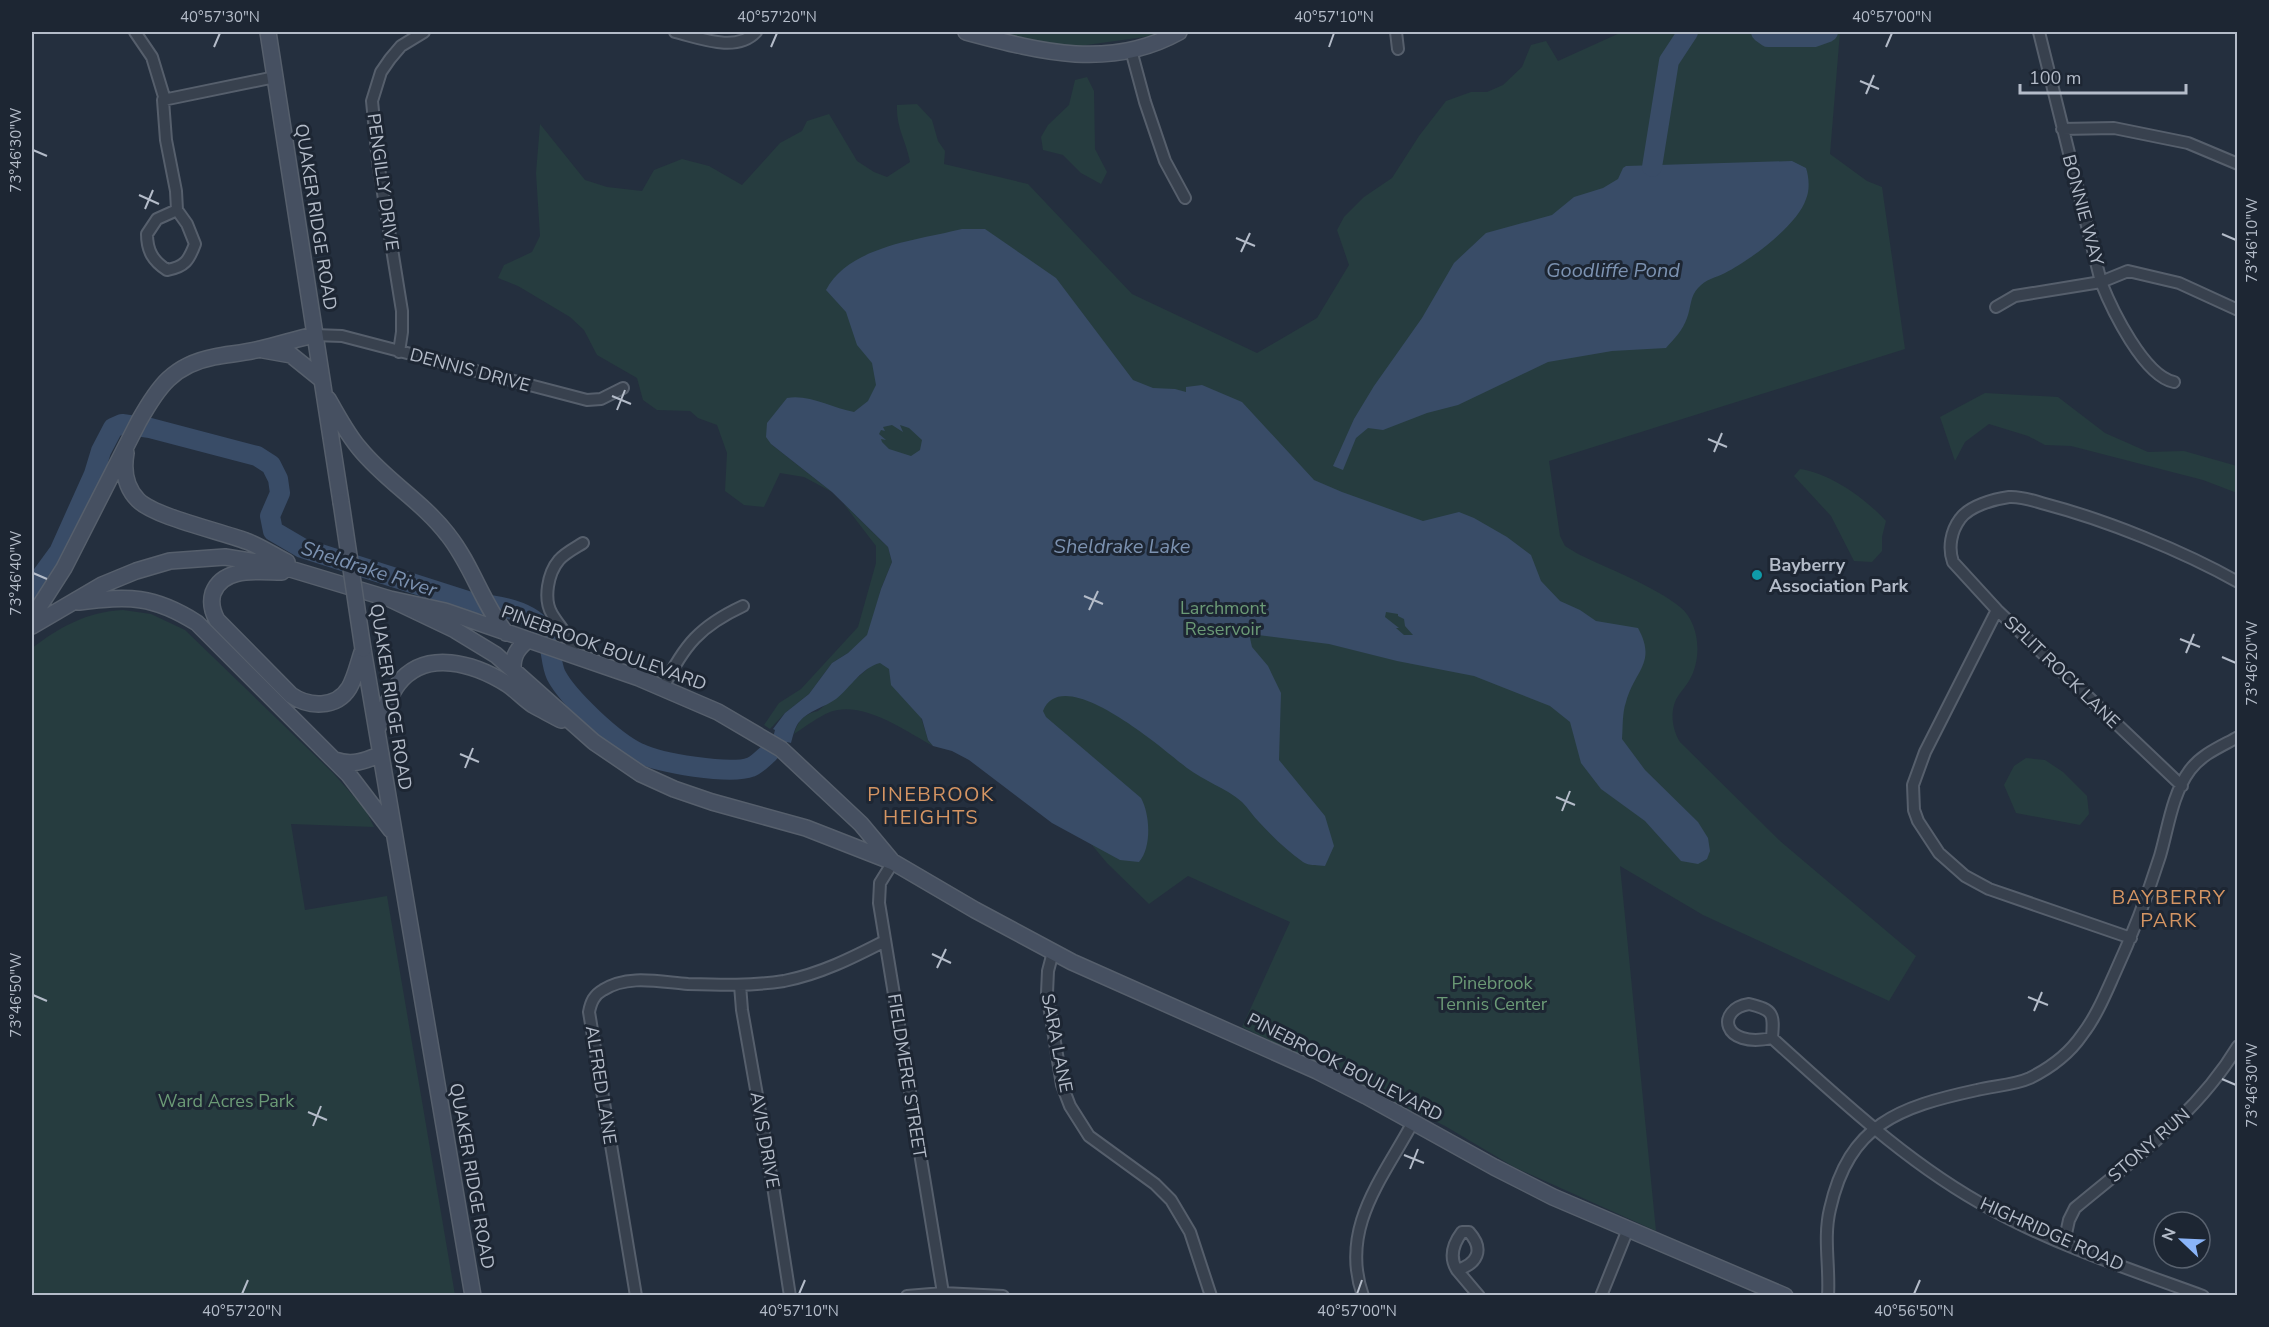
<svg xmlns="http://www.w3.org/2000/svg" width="2269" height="1327" viewBox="0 0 2269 1327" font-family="'Nunito Sans',sans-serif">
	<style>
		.green { fill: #263c3f }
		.water { fill: #394c67; fill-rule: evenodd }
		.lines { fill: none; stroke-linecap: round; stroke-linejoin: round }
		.river { stroke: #394c67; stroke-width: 20 }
		.street-casing { stroke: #565f6c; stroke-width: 14 }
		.secondary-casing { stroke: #565f6c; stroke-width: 18 }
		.street { stroke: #38414e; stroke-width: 10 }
		.secondary { stroke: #465061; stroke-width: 15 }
		.secondary-bridge-casing { stroke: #565f6c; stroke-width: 18; stroke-linecap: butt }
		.secondary-bridge { stroke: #465061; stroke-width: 15 }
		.ticks { fill: none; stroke: #b4bcc9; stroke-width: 2 }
		.culture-dot { fill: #0f9aa8; stroke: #1d2633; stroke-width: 2 }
		.labels { text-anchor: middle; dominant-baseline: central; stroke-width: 6; stroke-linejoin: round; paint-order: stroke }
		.street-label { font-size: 18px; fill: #b4bcc9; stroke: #1d2633 }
		.poi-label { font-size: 18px; font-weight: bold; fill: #b4bcc9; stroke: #1d2633; text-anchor: start }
		.park-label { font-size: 18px; fill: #6b9a76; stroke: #1d2633 }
		.water-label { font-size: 20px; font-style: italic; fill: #7c92b1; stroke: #1d2633 }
		.neighbourhood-label { font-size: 20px; letter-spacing: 1.5px; fill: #d59563; stroke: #1d2633 }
		.neatline { fill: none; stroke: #b4bcc9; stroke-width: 2 }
		.ticks-label { font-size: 15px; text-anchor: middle; fill: #b4bcc9 }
	</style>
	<rect width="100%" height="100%" fill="#242f3e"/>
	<path class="green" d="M 988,32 L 1161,32 L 1151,36 L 1058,49 Z
		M 1622,32 L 1840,32 L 1830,154 L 1867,181 L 1882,187 L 1905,349 L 1549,461 L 1560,536 L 1565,546 L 1578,554 C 1609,569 1654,586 1680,607 C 1700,623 1702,658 1690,679 C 1686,687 1678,694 1675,702 C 1670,715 1673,731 1680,742 L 1780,841 L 1916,956 L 1889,1001 L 1703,915 L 1620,866 L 1656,1231 L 1514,1167 L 1445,1126 L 1242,1027 L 1290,922 L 1188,876 L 1149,904 L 1107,863 L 1092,845 L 921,717 L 928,740 L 933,746 C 905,731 863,700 830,712 C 818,717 806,726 794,734 C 798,720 804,714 818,711 L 872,665 L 904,568 L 864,470 L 771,444 L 832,492 L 804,477 L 780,473 L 764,507 L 744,505 L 725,491 L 727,453 L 717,425 L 698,418 L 690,411 L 657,410 L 643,400 L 637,378 L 597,355 L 584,330 L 570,317 L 518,286 L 498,278 L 504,265 L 532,252 L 540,236 L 536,173 L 540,124 L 585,180 L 607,187 L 642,191 L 654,170 L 682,159 L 709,166 L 742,185 L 780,143 L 802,131 L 807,121 L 829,114 L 857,161 L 874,172 L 887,177 L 910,162 C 906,140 896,128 897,105 L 917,104 L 932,120 L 938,141 L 945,151 L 944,164 L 1028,184 L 1132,294 L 1257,353 L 1317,318 L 1349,265 L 1337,230 L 1344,217 L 1364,197 L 1392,178 L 1419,136 L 1446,101 L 1471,92 L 1487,92 L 1503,85 L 1522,67 L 1531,45 L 1546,41 L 1558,61 Z
		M 1087,77 L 1094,91 L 1095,149 L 1107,172 L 1101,184 L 1081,173 L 1063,155 L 1043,150 L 1041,137 L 1048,125 L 1069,105 L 1075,80 Z
		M 1985,393 L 2058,397 L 2105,433 L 2148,452 L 2184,451 L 2237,466 L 2237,493 L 2203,480 L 2071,446 L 2045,445 L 2028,436 L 1989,424 L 1965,442 L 1955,461 L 1940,417 Z
		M 1800,469 C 1830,473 1866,499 1886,521 L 1882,537 L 1882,551 L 1872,562 L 1854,561 L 1831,516 L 1794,476 Z
		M 843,503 L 888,547 L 892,562 L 881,589 L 868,635 L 848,653 L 832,663 L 809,694 L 785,713 L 770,729 L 764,725 L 779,703 L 801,689 L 858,627 L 876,563 L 876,546 Z
		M 123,610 L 151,614 L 185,630 L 333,773 L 365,809 L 374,827 L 291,824 L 305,910 L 387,896 L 455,1295 L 32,1295 L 32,648 C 60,627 86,612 123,610 Z
		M 2026,758 L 2045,760 L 2063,772 L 2087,796 L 2089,814 L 2080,825 L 2016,813 L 2004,785 L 2014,766 Z"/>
	<path class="water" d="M 1792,161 L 1806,168 C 1809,177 1810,190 1806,199 C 1798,225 1749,261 1725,273 C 1715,278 1706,279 1698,288 C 1690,296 1691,308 1687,318 C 1683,330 1674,339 1666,348 L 1612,351 L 1548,362 L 1458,405 L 1427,413 L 1383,430 L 1368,428 L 1356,438 L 1343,470 L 1333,466 L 1354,419 L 1374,386 L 1422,318 L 1454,263 L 1486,233 L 1552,215 L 1574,197 L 1603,188 L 1618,179 L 1623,168 L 1626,166 Z
		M 962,229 L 985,229 L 1056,278 L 1133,380 L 1153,388 L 1175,389 L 1186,392 L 1186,387 L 1202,385 L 1242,402 L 1314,480 L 1342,492 L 1423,521 L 1459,512 L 1474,518 L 1507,537 L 1531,555 L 1541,581 L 1560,601 L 1580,610 L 1596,621 L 1638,628 C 1657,663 1635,670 1626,702 C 1622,713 1623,728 1622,739 L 1645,770 L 1698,822 L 1708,838 L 1710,851 L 1707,859 L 1698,864 L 1681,861 L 1645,821 L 1601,789 L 1581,763 L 1570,722 L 1550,706 L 1474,676 L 1397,661 L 1329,644 L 1258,635 L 1250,638 L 1252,647 L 1268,666 L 1281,693 L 1279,760 L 1325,816 L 1334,846 L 1325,866 C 1318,865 1309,866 1303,862 C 1287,851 1272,836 1259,822 C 1253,816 1248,808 1242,802 C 1226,788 1204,781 1187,768 C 1165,751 1063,661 1043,711 L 1046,717 L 1141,798 C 1150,814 1152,847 1139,862 L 1120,860 L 1052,823 L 969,760 L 952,751 L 933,746 L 928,740 L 922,719 L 891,685 L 889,669 L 880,663 C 861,668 851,687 836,699 C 825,707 808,711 800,721 C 795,726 793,736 791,743 L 787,742 L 774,753 L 769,753 L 775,730 L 773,729 L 785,713 L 809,694 L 832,663 L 848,653 L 867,635 L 881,589 L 892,562 L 888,547 L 832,492 L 771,444 L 766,437 L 767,423 L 787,398 C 809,394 832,408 854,412 L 868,401 L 876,385 L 872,363 L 857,345 L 846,312 L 826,290 C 849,246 918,240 962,229 ZM 892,425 L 903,432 L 900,425 L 909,428 L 922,440 L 920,450 L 911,456 L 889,449 L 882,442 L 881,439 L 886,440 L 879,434 L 881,430 L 885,431 L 883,427 ZM 1386,612 L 1398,614 L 1398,616 L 1404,619 L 1405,626 L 1413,635 L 1404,635 L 1396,628 L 1399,628 L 1385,617 Z"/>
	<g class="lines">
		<path class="river" d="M 1761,32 L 1768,37 L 1814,37 L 1828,32
			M 1652,167 L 1669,61 L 1688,32
			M 32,589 L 59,552 L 94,474 L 101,451 L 113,428 L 122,424 L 150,428 L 257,456 L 271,465 L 278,479 L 280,493 L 270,516 L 273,531 L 302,548 L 474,603 C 495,605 532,610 544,631 C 552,643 550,662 556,675 C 568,698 615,742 639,753 C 659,763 730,775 751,767 C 757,765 764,757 769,753"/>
		<defs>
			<path id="street" d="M 135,32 L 152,57 L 165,100
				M 675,32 C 700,38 736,53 756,32
				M 1396,32 L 1398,49
				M 2039,32 L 2101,282 C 2112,310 2144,376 2174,382
				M 1131,50 L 1145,102 L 1165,161 L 1185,198
				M 2062,129 L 2114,128 L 2188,143 L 2238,164
				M 177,210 L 176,191 L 166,140 L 163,100 L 275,77
				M 177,210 L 187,224 L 195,244 C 189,260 185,267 167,270 C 153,261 147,251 147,234 L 157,219 Z
				M 1996,307 L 2015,296 L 2101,282 L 2128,271 L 2179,283 L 2238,310
				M 314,335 L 342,336 L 587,400 L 601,399 L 623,388
				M 399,352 L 402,332 L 402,311 L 378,162 L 372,101 L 381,72 L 390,59 L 401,46 L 424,32
				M 1997,610 L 1925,752 L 1913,785 L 1914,810 L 1918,821 L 1939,853 L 1965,876 L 1989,889 L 2131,938
				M 574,656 C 572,638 561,629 552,614 C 543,599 548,573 559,560 C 565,553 575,548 583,543
				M 663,688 C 684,645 700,626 743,606
				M 2182,786 L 1997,610 L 1953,562 C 1948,548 1951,531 1960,519 C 1969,506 1994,499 2009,497 C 2021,496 2034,501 2045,504 C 2106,520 2183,551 2238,582
				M 893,862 L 880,883 L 879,903 L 943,1293
				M 1053,952 L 1048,971 L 1047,993 L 1062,1085 L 1070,1106 L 1089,1136 L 1155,1184 L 1171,1200 L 1190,1232 L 1211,1296
				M 740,985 L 742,1010 L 773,1186 L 790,1296
				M 1749,1004 C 1774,1010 1774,1014 1772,1038 C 1721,1049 1716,1009 1749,1004 Z
				M 1772,1038 C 1841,1100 1909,1165 1991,1209 C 2058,1246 2132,1270 2203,1296
				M 1462,1232 L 1469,1232 C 1485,1250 1477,1264 1457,1270 C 1449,1257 1453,1244 1462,1232 Z
				M 2064,1243 L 2069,1220 L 2075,1208 C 2135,1158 2197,1114 2238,1046
				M 1457,1270 L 1479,1296
				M 636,1296 L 589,1012 C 591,1002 594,995 603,990 C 628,974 660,982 688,984 C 720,985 752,986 784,981 C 820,974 852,958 885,941
				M 907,1296 L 943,1293 L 1003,1296
				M 1363,1296 C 1339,1228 1383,1178 1413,1122
				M 1601,1296 L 1628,1229
				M 1828,1296 C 1830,1267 1823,1238 1830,1209 C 1849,1124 1899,1107 1977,1090 C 1993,1086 2015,1085 2030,1078 C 2050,1068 2069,1054 2082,1035 C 2096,1017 2105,995 2114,975 C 2132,936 2147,897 2160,856 C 2168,829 2172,794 2190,770 C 2202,754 2220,747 2238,737"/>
			<path id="secondary" d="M 268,32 L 341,502
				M 966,32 C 1038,51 1109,71 1179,32
				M 263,350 L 291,355 L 322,380
				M 328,399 C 338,416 347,434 360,449 C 386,481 423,502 448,535 C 472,565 482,603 506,633
				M 126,453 C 123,470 125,487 138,500 C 155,517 220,531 246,541 C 260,546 273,555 287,562
				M 282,572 C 259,572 223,566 213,593 C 210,603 212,611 217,620 L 291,695 C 308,707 336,709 349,688 C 355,678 358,664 362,652
				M 390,599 L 455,630 L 496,655 L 594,742 L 641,774 L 674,789 L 712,802 L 806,828 L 893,862 L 975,910 L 1072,962 L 1317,1071 L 1366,1096 L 1494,1167 L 1553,1197 L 1785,1296
				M 79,602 C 129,596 153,595 197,623 L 349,775 L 391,830
				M 32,618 L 64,568 L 139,421 C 158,387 173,365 214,357 C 229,354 245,353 260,349 C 278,345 296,339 314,335
				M 32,626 L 102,585 L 136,571 L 170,561 L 225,557 L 277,565 L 390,599 L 445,611 L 639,678 L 718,712 L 781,749 L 861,824 L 891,860
				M 363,649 L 473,1296
				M 513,668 C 513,655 518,648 528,640
				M 377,730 C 383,715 388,697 398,684 C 426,648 475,664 507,684 C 516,690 524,699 533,705 C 542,710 552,715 561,720
				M 335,760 C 352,766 365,761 381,754"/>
		</defs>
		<use href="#street" class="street-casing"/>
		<use href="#secondary" class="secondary-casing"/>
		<use href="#street" class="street"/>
		<use href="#secondary" class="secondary"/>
		<defs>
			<path id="secondary-bridge" d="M 341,502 L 363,649"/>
		</defs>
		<use href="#secondary-bridge" class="secondary-bridge-casing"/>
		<use href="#secondary-bridge" class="secondary-bridge"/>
	</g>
	<path class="ticks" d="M 214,47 L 220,33M 771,47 L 777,33M 1329,47 L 1334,33M 1886,47 L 1892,33M 1860,81 L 1879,89M 1866,94 L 1874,75M 33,150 L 47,156M 139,195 L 159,204M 145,209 L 153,190M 2222,234 L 2236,240M 1236,238 L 1255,246M 1241,252 L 1250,233M 612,396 L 631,404M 617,410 L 625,390M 1708,439 L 1727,447M 1714,452 L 1722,433M 33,573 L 47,579M 1084,596 L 1103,604M 1089,610 L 1098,591M 2180,639 L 2200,647M 2186,653 L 2194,634M 2222,657 L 2236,663M 460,754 L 479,762M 465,768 L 473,748M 1556,797 L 1575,805M 1562,811 L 1570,791M 932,954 L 951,963M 937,968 L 946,949M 33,995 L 47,1001M 2028,997 L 2048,1005M 2034,1011 L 2042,992M 2222,1079 L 2236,1085M 308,1112 L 327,1120M 313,1126 L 321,1106M 1404,1155 L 1424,1163M 1410,1169 L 1418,1149M 242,1294 L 248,1280M 799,1294 L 805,1280M 1357,1294 L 1362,1280M 1914,1294 L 1920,1280"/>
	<circle class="culture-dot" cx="1757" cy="575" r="6"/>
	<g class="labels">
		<g class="street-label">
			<text transform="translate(383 182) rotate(82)">PENGILLY DRIVE</text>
			<text transform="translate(2083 210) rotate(75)">BONNIE WAY</text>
			<text transform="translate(316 217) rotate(81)">QUAKER RIDGE ROAD</text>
			<text transform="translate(470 370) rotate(15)">DENNIS DRIVE</text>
			<text transform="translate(604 648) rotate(20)">PINEBROOK BOULEVARD</text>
			<text transform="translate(2062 672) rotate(44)">SPLIT ROCK LANE</text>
			<text transform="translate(391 697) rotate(81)">QUAKER RIDGE ROAD</text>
			<text transform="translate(1057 1043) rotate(79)">SARA LANE</text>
			<text transform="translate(1345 1067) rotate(27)">PINEBROOK BOULEVARD</text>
			<text transform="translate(907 1076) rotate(81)">FIELDMERE STREET</text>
			<text transform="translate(601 1085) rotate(81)">ALFRED LANE</text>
			<text transform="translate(765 1140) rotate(80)">AVIS DRIVE</text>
			<text transform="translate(2149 1145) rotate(-41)">STONY RUN</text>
			<text transform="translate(472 1176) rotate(80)">QUAKER RIDGE ROAD</text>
			<text transform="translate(2052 1234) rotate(24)">HIGHRIDGE ROAD</text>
		</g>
		<g class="poi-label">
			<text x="1769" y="565">Bayberry<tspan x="1769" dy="21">Association Park</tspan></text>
		</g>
		<g class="park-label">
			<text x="1223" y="608">Larchmont<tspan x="1223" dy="21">Reservoir</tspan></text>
			<text x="1492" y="983">Pinebrook<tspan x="1492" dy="21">Tennis Center</tspan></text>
			<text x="226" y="1101">Ward Acres Park</text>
		</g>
		<g class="water-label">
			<text x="1613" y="270">Goodliffe Pond</text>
			<text x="1122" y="546">Sheldrake Lake</text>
			<text transform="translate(369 569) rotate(18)">Sheldrake River</text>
		</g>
		<g class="neighbourhood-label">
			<text x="931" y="794">PINEBROOK<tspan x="931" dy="23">HEIGHTS</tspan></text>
			<text x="2169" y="897">BAYBERRY<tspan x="2169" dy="23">PARK</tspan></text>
		</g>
	</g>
	<rect width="2269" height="1327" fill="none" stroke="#1d2633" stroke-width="66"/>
	<g transform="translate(2182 1240) rotate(293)"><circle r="28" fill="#1d2633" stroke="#59626f" stroke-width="1.5"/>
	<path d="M0-4.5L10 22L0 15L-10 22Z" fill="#8ab4f8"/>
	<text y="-9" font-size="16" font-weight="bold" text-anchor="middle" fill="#b4bcc9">N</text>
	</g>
	<path d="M2020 84v9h166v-9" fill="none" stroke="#b4bcc9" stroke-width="3"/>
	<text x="2029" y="84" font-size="18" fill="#b4bcc9" stroke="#1d2633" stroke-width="4.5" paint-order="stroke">100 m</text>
	<rect x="33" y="33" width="2203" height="1261" class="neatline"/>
	<g class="ticks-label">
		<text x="220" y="22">40°57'30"N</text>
		<text x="777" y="22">40°57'20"N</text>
		<text x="1334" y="22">40°57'10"N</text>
		<text x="1892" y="22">40°57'00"N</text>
		<text transform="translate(16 150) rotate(-90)" y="5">73°46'30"W</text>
		<text transform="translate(2252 240) rotate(-90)" y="5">73°46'10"W</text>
		<text transform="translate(16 573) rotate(-90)" y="5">73°46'40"W</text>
		<text transform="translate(2252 663) rotate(-90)" y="5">73°46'20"W</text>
		<text transform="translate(16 995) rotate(-90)" y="5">73°46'50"W</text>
		<text transform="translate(2252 1085) rotate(-90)" y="5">73°46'30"W</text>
		<text x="242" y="1316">40°57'20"N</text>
		<text x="799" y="1316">40°57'10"N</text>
		<text x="1357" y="1316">40°57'00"N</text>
		<text x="1914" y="1316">40°56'50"N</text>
	</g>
</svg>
